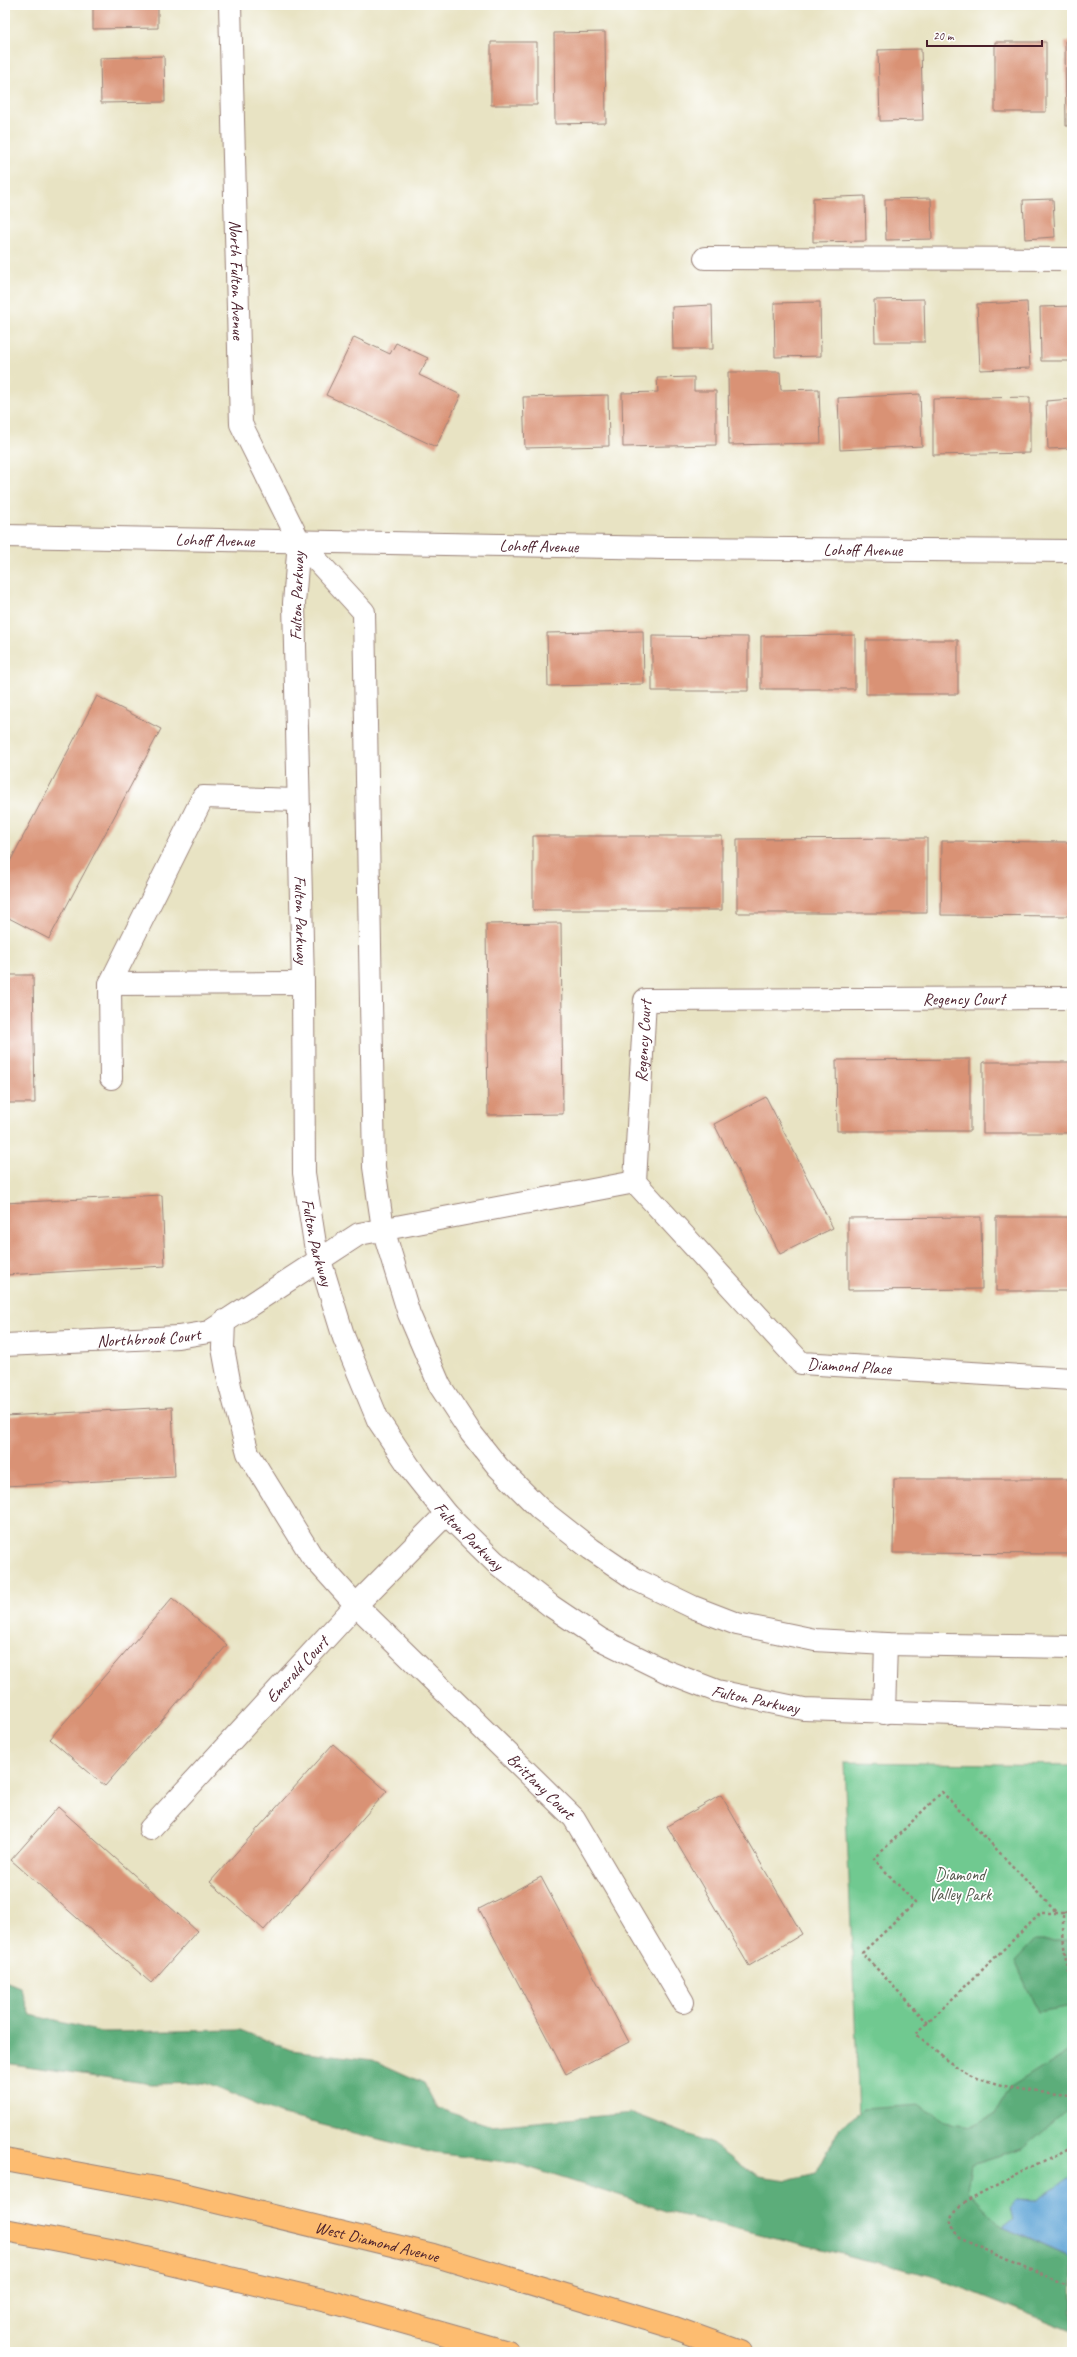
<svg xmlns="http://www.w3.org/2000/svg" width="1077" height="2357" viewBox="0 0 1077 2357" font-family="Caveat,sans-serif">
	<style>
		.green { fill: #6fc990; stroke: #5c745e }
		.forest { fill: #5bad7a; stroke: #526652 }
		.water { fill: #60a5d6; stroke: #556280 }
		.building { fill: #d99274 }
		.lines { fill: none; stroke-linecap: round; stroke-linejoin: round }
		.minor-casing { stroke: #998177; stroke-width: 24 }
		.major-casing { stroke: #998177; stroke-width: 24 }
		.path { stroke: #998177; stroke-width: 2.5; stroke-dasharray: 3 3; stroke-linecap: butt }
		.minor { stroke: #fff; stroke-width: 22 }
		.major { stroke: #fdbc6f; stroke-width: 22 }
		.labels { text-anchor: middle; dominant-baseline: central; stroke-width: 3.5; stroke-linejoin: round; paint-order: stroke }
		.street-label { font-size: 17px; fill: #4a1f2b; stroke: #fff }
		.park-label { font-size: 17px; fill: #575a4e; stroke: #fff }
	</style>
	<rect width="100%" height="100%" fill="#fff"/>
	<filter id="ink" filterUnits="userSpaceOnUse"><feTurbulence type="fractalNoise" baseFrequency=".025" numOctaves="2"/><feDisplacementMap in="SourceGraphic" scale="8" xChannelSelector="R" yChannelSelector="G"/><feConvolveMatrix kernelMatrix="1 2 1 2 8 2 1 2 1" color-interpolation-filters="sRGB"/></filter>
	<filter id="wash" filterUnits="userSpaceOnUse"><feTurbulence type="fractalNoise" baseFrequency=".012" numOctaves="4" result="noise"/><feDisplacementMap in="SourceGraphic" scale="16" xChannelSelector="R" yChannelSelector="G"/><feGaussianBlur stdDeviation="0.9" result="paint"/><feColorMatrix in="noise" values="0 0 0 0 0 0 0 0 0 0 0 0 0 0 0 0 0 1.4 0 .05"/><feComposite in="paint" operator="in"/></filter>
	<g filter="url(#wash)">
		<rect width="100%" height="100%" fill="#e8e3c3"/>
		<path class="green" d="M 844,1762 L 1072,1765 L 1072,2309 L 863,2209 Z"/>
		<path class="forest" d="M 1035,1940 L 1072,1940 L 1072,2006 L 1038,2012 L 1015,1961 Z
			M 5,1981 L 20,1987 L 31,2015 L 101,2032 L 240,2030 L 291,2050 L 373,2060 L 424,2083 L 437,2108 L 492,2126 L 633,2113 L 712,2144 L 758,2177 L 787,2181 L 816,2174 L 841,2125 L 864,2109 L 920,2105 L 944,2122 L 971,2126 L 995,2114 L 1009,2089 L 1072,2049 L 1072,2106 L 1023,2148 L 972,2164 L 968,2191 L 1003,2227 L 1072,2258 L 1072,2331 L 932,2276 L 669,2212 L 515,2163 L 434,2153 L 279,2114 L 205,2083 L 152,2084 L 5,2063 Z"/>
		<path class="water" d="M 1072,2176 L 1072,2258 L 1003,2227 L 1014,2219 L 1011,2207 L 1017,2200 L 1036,2201 Z"/>
		<g id="blocks">
			<path class="building" d="M 93,5 L 158,5 L 158,28 L 93,29 Z
				M 605,32 L 606,123 L 555,124 L 554,33 Z
				M 1065,41 L 1072,41 L 1072,126 L 1066,126 Z
				M 491,42 L 537,42 L 537,105 L 491,105 Z
				M 995,42 L 1046,42 L 1046,112 L 995,112 Z
				M 921,49 L 923,120 L 880,121 L 878,50 Z
				M 164,56 L 165,102 L 101,103 L 100,58 Z
				M 865,196 L 866,241 L 813,242 L 813,198 Z
				M 931,198 L 932,239 L 886,240 L 885,199 Z
				M 1053,199 L 1055,237 L 1025,239 L 1023,200 Z
				M 924,299 L 925,342 L 875,342 L 874,300 Z
				M 820,302 L 821,356 L 775,357 L 774,303 Z
				M 1027,302 L 1030,368 L 980,370 L 977,304 Z
				M 712,305 L 713,349 L 673,349 L 672,307 Z
				M 1072,306 L 1072,361 L 1041,361 L 1040,307 Z
				M 354,337 L 390,354 L 396,343 L 428,358 L 419,375 L 461,395 L 436,447 L 326,395 Z
				M 728,372 L 780,372 L 781,390 L 819,389 L 821,443 L 729,445 Z
				M 694,377 L 694,391 L 716,391 L 716,445 L 623,447 L 622,393 L 658,392 L 657,378 Z
				M 920,394 L 922,446 L 840,450 L 838,398 Z
				M 608,395 L 609,446 L 525,448 L 523,397 Z
				M 1030,397 L 1030,453 L 933,455 L 933,399 Z
				M 1072,399 L 1072,448 L 1048,449 L 1046,401 Z
				M 643,631 L 644,684 L 548,686 L 547,633 Z
				M 855,635 L 855,689 L 761,689 L 761,636 Z
				M 652,636 L 748,637 L 748,691 L 652,691 Z
				M 866,640 L 958,640 L 958,694 L 866,694 Z
				M 1070,642 L 1072,642 L 1072,694 L 1070,694 Z
				M 97,696 L 161,729 L 49,939 L 5,916 L 5,871 Z
				M 533,836 L 722,836 L 722,910 L 533,910 Z
				M 927,838 L 927,913 L 737,913 L 737,839 Z
				M 942,841 L 1072,842 L 1072,916 L 941,915 Z
				M 561,923 L 563,1114 L 488,1115 L 486,924 Z
				M 5,975 L 33,975 L 35,1103 L 5,1103 Z
				M 970,1059 L 970,1131 L 837,1131 L 836,1060 Z
				M 983,1062 L 1072,1062 L 1072,1133 L 983,1133 Z
				M 766,1097 L 833,1228 L 780,1254 L 714,1124 Z
				M 162,1195 L 165,1266 L 5,1275 L 5,1203 Z
				M 981,1217 L 982,1289 L 848,1290 L 848,1218 Z
				M 996,1217 L 1072,1217 L 1072,1291 L 996,1291 Z
				M 172,1407 L 175,1477 L 5,1486 L 5,1416 Z
				M 894,1479 L 1072,1479 L 1072,1554 L 893,1553 Z
				M 172,1598 L 227,1645 L 105,1786 L 50,1739 Z
				M 333,1744 L 387,1791 L 264,1930 L 210,1882 Z
				M 721,1795 L 802,1934 L 749,1966 L 667,1826 Z
				M 58,1807 L 197,1931 L 151,1983 L 11,1860 Z
				M 541,1877 L 629,2042 L 566,2074 L 479,1909 Z"/>
		</g>
	</g>
	<g filter="url(#ink)">
		<use href="#blocks" fill-opacity="0" stroke="#998177" stroke-width="1"/>
		<g class="lines">
			<defs>
				<g id="minor">
					<path id="s1" d="M 230,5 L 241,424 L 299,541 L 364,612 L 374,1167 L 383,1229 L 409,1314 L 440,1386 L 471,1433 L 498,1467 L 540,1509 L 591,1549 L 635,1579 L 693,1607 L 737,1624 L 815,1640 L 886,1644 L 1072,1647"/>
					<path d="M 705,258 L 1072,259"/>
					<path id="s2" d="M 5,536 L 667,548 L 1072,551"/>
					<path id="s3" d="M 299,541 L 294,603 L 303,983 L 304,1173 L 315,1244 L 344,1338 L 378,1420 L 415,1475 L 446,1514 L 495,1562 L 551,1606 L 600,1639 L 665,1671 L 717,1691 L 804,1709 L 1072,1718"/>
					<path d="M 110,984 L 303,983"/>
					<path d="M 111,1078 L 110,984 L 203,797 L 297,800"/>
					<path id="s4" d="M 635,1182 L 645,1000 L 1072,998"/>
					<path id="s5" d="M 635,1182 L 801,1363 L 1072,1379"/>
					<path id="s6" d="M 224,1321 L 223,1348 L 230,1386 L 248,1453 L 311,1555 L 356,1605 L 574,1818 L 683,2002"/>
					<path id="s7" d="M 5,1345 L 178,1337 L 209,1332 L 359,1234 L 635,1182"/>
					<path d="M 884,1713 L 886,1644"/>
					<path id="s8" d="M 150,1829 L 356,1605 L 446,1514"/>
				</g>
				<g id="major">
					<path id="s9" d="M 5,2160 L 167,2190 L 433,2255 L 675,2328 L 741,2352"/>
					<path d="M 5,2230 L 121,2252 L 339,2304 L 508,2352"/>
				</g>
			</defs>
			<use href="#minor" class="minor-casing"/>
			<use href="#major" class="major-casing"/>
			<path class="path" d="M 1063,1913 L 1041,1913 L 916,2034 C 927,2043 938,2054 949,2062 C 987,2087 1028,2092 1072,2095
				M 1072,1913 L 1063,1913 C 1063,1937 1063,1958 1072,1981
				M 928,2023 L 862,1953 L 915,1903 L 874,1859 L 942,1792 L 1057,1913
				M 1072,2146 L 962,2204 C 949,2216 949,2224 959,2238 L 1072,2288"/>
			<use href="#minor" class="minor"/>
			<use href="#major" class="major"/>
		</g>
	</g>
	<g class="labels">
		<g class="street-label">
			<text stroke="none"><textPath href="#s1" startOffset="275">North Fulton Avenue</textPath></text>
			<text stroke="none"><textPath href="#s2" startOffset="210">Lohoff Avenue</textPath></text>
			<text stroke="none"><textPath href="#s2" startOffset="534">Lohoff Avenue</textPath></text>
			<text stroke="none"><textPath href="#s2" startOffset="858">Lohoff Avenue</textPath></text>
			<text transform="translate(297 596) rotate(-88)">Fulton Parkway</text>
			<text stroke="none"><textPath href="#s3" startOffset="379">Fulton Parkway</textPath></text>
			<text stroke="none"><textPath href="#s4" startOffset="501">Regency Court</textPath></text>
			<text stroke="none"><textPath href="#s4" startOffset="141">Regency Court</textPath></text>
			<text stroke="none"><textPath href="#s3" startOffset="703">Fulton Parkway</textPath></text>
			<text stroke="none"><textPath href="#s7" startOffset="144">Northbrook Court</textPath></text>
			<text stroke="none"><textPath href="#s5" startOffset="294">Diamond Place</textPath></text>
			<text stroke="none"><textPath href="#s3" startOffset="1039">Fulton Parkway</textPath></text>
			<text stroke="none"><textPath href="#s8" startOffset="217">Emerald Court</textPath></text>
			<text stroke="none"><textPath href="#s3" startOffset="1374">Fulton Parkway</textPath></text>
			<text stroke="none"><textPath href="#s6" startOffset="581">Brittany Court</textPath></text>
			<text stroke="none"><textPath href="#s9" startOffset="381">West Diamond Avenue</textPath></text>
		</g>
		<g class="park-label">
			<text x="960" y="1874">Diamond<tspan x="960" dy="20">Valley Park</tspan></text>
		</g>
	</g>
	<rect width="1077" height="2357" fill="none" stroke="#fff" stroke-width="20"/>
	<path d="M927 40v6h115v-6" fill="none" stroke="#4a1f2b" stroke-width="2"/>
	<text x="933" y="40" font-size="12" fill="#4a1f2b" stroke="#ffffff" stroke-width="3" paint-order="stroke">20 m</text>
</svg>
